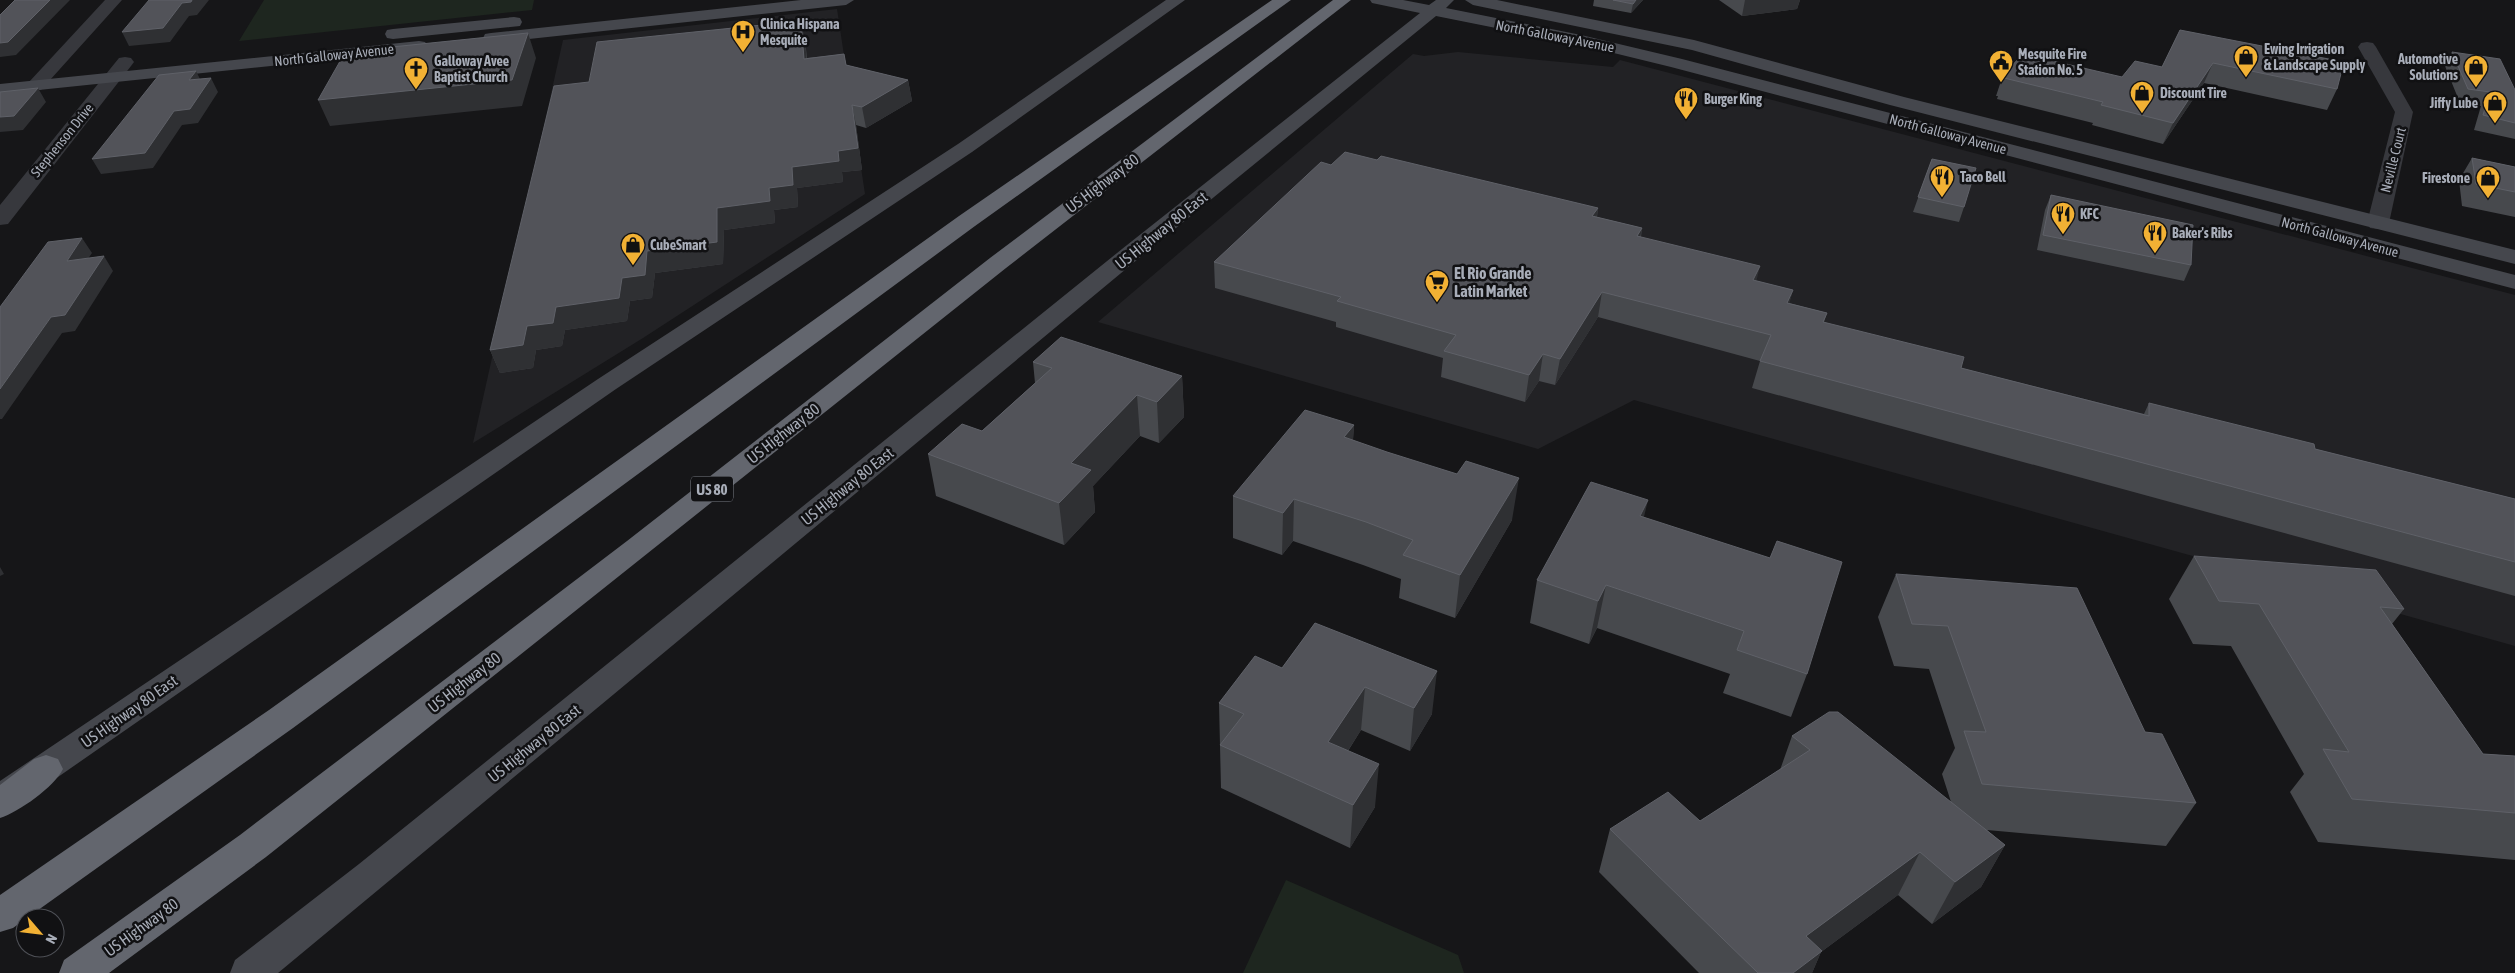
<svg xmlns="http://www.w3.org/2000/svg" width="2515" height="973" viewBox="0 0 2515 973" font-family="'Asap Condensed',sans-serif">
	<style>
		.built { fill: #222225 }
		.green { fill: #1e261f }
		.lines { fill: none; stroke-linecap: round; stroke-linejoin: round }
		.street { fill: #37383d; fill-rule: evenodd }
		.secondary { fill: #45474d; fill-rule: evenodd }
		.highway { fill: #63666e; fill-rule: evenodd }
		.wall { fill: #47494d }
		.shaded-wall { fill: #2f3033 }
		.building { fill: #525359; stroke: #5f6168 }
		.labels { text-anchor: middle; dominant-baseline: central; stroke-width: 5; stroke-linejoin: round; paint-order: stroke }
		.far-poi-label { font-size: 14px; font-weight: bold; fill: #a8adb8; stroke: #111113; text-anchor: start }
		.far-street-label { font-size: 14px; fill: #a8adb8; stroke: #111113 }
		.shield { fill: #111113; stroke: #7b7e86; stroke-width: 1 }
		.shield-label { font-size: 15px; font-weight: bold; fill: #a8adb8 }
		.street-label { font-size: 16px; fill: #a8adb8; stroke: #111113 }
		.poi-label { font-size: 16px; font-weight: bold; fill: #a8adb8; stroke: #111113; text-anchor: start }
	</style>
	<rect width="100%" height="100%" fill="#161618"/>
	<path class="built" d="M 837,9 L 865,194 L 643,338 L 473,443 L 563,40 Z
		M 1458,52 L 1613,67 L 1620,60 L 2515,295 L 2515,646 L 1634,400 L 1538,449 L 1098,322 L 1413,54 L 1424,56 Z"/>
	<path class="green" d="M 264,0 L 534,0 L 532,10 L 239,41 Z
		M 1286,880 L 1458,955 L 1464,973 L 1243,973 Z"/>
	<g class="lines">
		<path class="street" d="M 105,0 L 122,0 L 41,90 L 29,90 L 26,86 L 29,82 Z
			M 2367,42 L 2373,43 L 2376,47 L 2413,112 L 2389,223 L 2386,228 L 2378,229 L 2370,228 L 2367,223 L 2395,112 L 2358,47 L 2361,43 Z
			M 125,57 L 131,58 L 134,62 L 131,66 L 8,224 L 0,225 L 0,205 L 119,58 Z"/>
		<path class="secondary" d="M 801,0 L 854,0 L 846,5 L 491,43 L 485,42 L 483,38 L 485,34 L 491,33 Z
			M 1166,0 L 1185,0 L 972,152 L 616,389 L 12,809 L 0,813 L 0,781 L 598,379 L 958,144 Z
			M 1370,0 L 1403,0 L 1429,5 L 1436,0 L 1454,0 L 1446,8 L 1581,35 L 1682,59 L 2515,275 L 2515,289 L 1671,67 L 1581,45 L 1436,16 L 1138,259 L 278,973 L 230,973 L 235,960 L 359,864 L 1122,249 L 1420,13 L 1372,3 Z
			M 1465,0 L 1497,0 L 1694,40 L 1904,97 L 2515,250 L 2515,264 L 1890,105 L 1692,50 L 1473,5 Z
			M 514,17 L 520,18 L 522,22 L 520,26 L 393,39 L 387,38 L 385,34 L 387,30 L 393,29 Z
			M 419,41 L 425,42 L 428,46 L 425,50 L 0,94 L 0,84 Z"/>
		<path class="highway" d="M 1272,0 L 1291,0 L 975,226 L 293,728 L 13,928 L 0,932 L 0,895 L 269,710 L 959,216 Z
			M 1333,0 L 1351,0 L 1006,268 L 266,857 L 109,973 L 59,973 L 64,960 L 240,835 L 627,541 L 990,258 Z
			M 46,755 L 58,759 L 63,769 C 54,787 19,812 0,818 L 0,785 L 34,759 Z"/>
	</g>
	<path class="wall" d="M 1594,0 L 1643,0 L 1631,13 L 1593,6 Z
		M 1719,0 L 1800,0 L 1797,9 L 1742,16 Z
		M 2180,30 L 2337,89 L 2327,110 L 2204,83 L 2163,144 L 2092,125 L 2093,123 L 1997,99 L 1998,96 L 1996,96 L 2003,75 L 2122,77 L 2162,67 Z
		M 805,40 L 807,58 L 844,54 L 846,65 L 908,80 L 912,101 L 866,128 L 856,125 L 862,170 L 842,172 L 843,182 L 797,188 L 798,207 L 774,210 L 775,223 L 724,230 L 723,264 L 655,273 L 652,298 L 630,301 L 627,321 L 565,330 L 562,346 L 536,350 L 533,368 L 500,373 L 490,350 L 589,82 Z
		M 2452,52 L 2515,90 L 2515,139 L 2474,130 L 2481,106 L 2460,103 L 2445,66 Z
		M 2472,158 L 2515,167 L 2515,217 L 2462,206 L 2459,180 Z
		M 1932,159 L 1964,207 L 1959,222 L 1913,212 Z
		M 1377,160 L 1598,208 L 1597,217 L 1642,228 L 1641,237 L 1756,281 L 1793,290 L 1789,303 L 1827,313 L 1824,322 L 1961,368 L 2144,414 L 2149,403 L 2315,449 L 2515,499 L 2515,596 L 1752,388 L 1760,361 L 1598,317 L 1555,385 L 1539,381 L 1525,402 L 1441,377 L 1443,358 L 1336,327 L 1336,322 L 1215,288 L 1214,262 L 1331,165 Z
		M 2051,195 L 2191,265 L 2184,281 L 2037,250 L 2045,210 Z
		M 1033,362 L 1182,376 L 1184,417 L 1159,443 L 1140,436 L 1093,486 L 1095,512 L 1064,545 L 936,496 L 928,454 L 982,431 L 1035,383 Z
		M 1354,425 L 1353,440 L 1512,520 L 1455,618 L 1399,598 L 1401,579 L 1363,565 L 1293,541 L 1282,555 L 1233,538 L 1233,496 Z
		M 1644,517 L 1807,674 L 1791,717 L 1723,693 L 1730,674 L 1597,628 L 1589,644 L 1530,623 L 1537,580 Z
		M 2194,556 L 2404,609 L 2392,624 L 2483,754 L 2515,756 L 2515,860 L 2318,842 L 2290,792 L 2304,774 L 2231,646 L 2193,644 L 2169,599 Z
		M 1896,574 L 2145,732 L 2196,803 L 2166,846 L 1987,830 L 2005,845 L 1981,887 L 1932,924 L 1898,895 L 1821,952 L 1812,973 L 1699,973 L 1599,872 L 1610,829 L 1700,821 L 1780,770 L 1792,736 L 1951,802 L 1942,774 L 1955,748 L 1929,669 L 1894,666 L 1878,617 Z
		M 1315,623 L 1432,714 L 1410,751 L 1361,730 L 1348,751 L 1375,807 L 1350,848 L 1221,788 L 1219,703 L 1282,668 Z"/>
	<path class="shaded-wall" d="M 50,0 L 70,0 L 16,55 L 0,57 L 0,43 Z
		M 192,0 L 209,0 L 197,15 L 189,16 L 170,42 L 129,46 L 122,32 L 182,3 Z
		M 1636,0 L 1643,0 L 1631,13 L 1633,4 Z
		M 1745,0 L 1800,0 L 1797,9 L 1742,16 Z
		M 801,21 L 805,40 L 808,78 L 804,59 Z
		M 528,33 L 536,58 L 522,106 L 330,126 L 318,100 Z
		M 2213,63 L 2204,83 L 2163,144 L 2173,123 Z
		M 196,71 L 203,85 L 189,80 Z
		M 211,78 L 218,92 L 198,123 L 182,125 L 153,168 L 101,174 L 92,159 L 174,111 Z
		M 908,80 L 912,101 L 866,128 L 862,107 Z
		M 38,88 L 46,102 L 23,130 L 0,132 L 0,117 Z
		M 852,105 L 856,125 L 862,170 L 842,172 L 843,182 L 797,188 L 798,207 L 774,210 L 775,223 L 724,230 L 723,264 L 655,273 L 652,298 L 630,301 L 627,321 L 565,330 L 562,346 L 536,350 L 533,368 L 500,373 L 490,350 L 556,307 L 622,278 L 647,251 L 717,208 L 769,188 L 792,167 L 838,151 Z
		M 1598,208 L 1594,233 L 1592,216 Z
		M 1642,228 L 1637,253 L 1637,236 Z
		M 82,238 L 92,253 L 76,276 L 67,261 Z
		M 104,256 L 113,271 L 75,331 L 62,333 L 2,419 L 0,419 L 0,389 L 51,317 Z
		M 1760,266 L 1754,291 L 1753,280 Z
		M 1793,290 L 1786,316 L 1787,303 Z
		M 1602,292 L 1598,317 L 1555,385 L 1560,359 Z
		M 1543,354 L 1539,381 L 1525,402 L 1529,375 Z
		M 1182,376 L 1184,417 L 1159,443 L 1157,402 Z
		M 1137,395 L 1140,436 L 1093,486 L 1095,512 L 1064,545 L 1059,503 L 1071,463 Z
		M 1354,425 L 1351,466 L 1344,437 Z
		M 1519,478 L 1512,520 L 1455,618 L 1460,575 Z
		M 1294,499 L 1293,541 L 1282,555 L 1283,513 Z
		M 1648,500 L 1638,542 L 1640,516 Z
		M 0,567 L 4,574 L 0,576 Z
		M 1606,585 L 1597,628 L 1589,644 L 1598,601 Z
		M 1437,671 L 1432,714 L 1410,751 L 1414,708 Z
		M 1365,687 L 1361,730 L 1326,785 L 1328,742 Z
		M 1379,764 L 1375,807 L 1350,848 L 1353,805 Z
		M 2005,845 L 1981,887 L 1932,924 L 1955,882 Z
		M 1920,852 L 1898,895 L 1821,952 L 1812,973 L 1789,973 L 1806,936 Z"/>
	<path class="building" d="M 15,0 L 50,0 L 8,42 L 0,43 L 0,15 Z
		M 149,0 L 192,0 L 191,2 L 182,3 L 163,28 L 122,32 Z
		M 1613,0 L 1636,0 L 1633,4 Z
		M 801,21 L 804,59 L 844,54 L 846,65 L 908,80 L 862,107 L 852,105 L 858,148 L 838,151 L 839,161 L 792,167 L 793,185 L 769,188 L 770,201 L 717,208 L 717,242 L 647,251 L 645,275 L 622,278 L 619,298 L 556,307 L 553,323 L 527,326 L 523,345 L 490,350 L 554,86 L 589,82 L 597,42 Z
		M 2180,30 L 2344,62 L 2337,89 L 2213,63 L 2173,123 L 2101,105 L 2103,102 L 2004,78 L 2006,76 L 2003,75 L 2023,54 L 2122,77 L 2135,61 L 2162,67 Z
		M 528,33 L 512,80 L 318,100 L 343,56 L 380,52 L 382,48 Z
		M 2452,52 L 2500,59 L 2515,90 L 2515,123 L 2483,115 L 2490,92 L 2468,89 Z
		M 196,71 L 189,80 L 211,78 L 190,109 L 174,111 L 145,153 L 92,159 L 159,75 Z
		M 38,88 L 14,116 L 0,117 L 0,92 Z
		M 1345,152 L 1377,160 L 1381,156 L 1598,208 L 1592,216 L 1642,228 L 1637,236 L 1760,266 L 1753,280 L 1793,290 L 1787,303 L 1827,313 L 1823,322 L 1964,357 L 1961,368 L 2149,416 L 2149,403 L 2314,444 L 2315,449 L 2515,499 L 2515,562 L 1760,361 L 1771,335 L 1602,292 L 1560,359 L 1543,354 L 1529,375 L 1444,351 L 1456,335 L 1337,301 L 1341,297 L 1214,262 L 1321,162 L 1331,165 Z
		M 2472,158 L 2515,167 L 2515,192 L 2476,184 Z
		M 1932,159 L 1976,168 L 1964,207 L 1918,197 Z
		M 2051,195 L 2193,225 L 2191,265 L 2043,235 Z
		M 82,238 L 67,261 L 104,256 L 65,315 L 51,317 L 0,389 L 0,307 L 48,242 Z
		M 1061,337 L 1182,376 L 1157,402 L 1137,395 L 1071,463 L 1091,470 L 1059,503 L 928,454 L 962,424 L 982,431 L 1052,368 L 1033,362 Z
		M 1305,410 L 1354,425 L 1344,437 L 1387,452 L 1457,474 L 1466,461 L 1519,478 L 1460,575 L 1403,555 L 1413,540 L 1366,522 L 1294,499 L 1283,513 L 1233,496 Z
		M 1591,482 L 1648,500 L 1640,516 L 1770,558 L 1777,541 L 1842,562 L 1807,674 L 1737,650 L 1744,631 L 1606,585 L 1598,601 L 1537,580 Z
		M 2194,556 L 2376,570 L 2404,609 L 2380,607 L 2483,754 L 2515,756 L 2515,813 L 2352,799 L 2323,749 L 2349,752 L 2259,604 L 2219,601 Z
		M 1896,574 L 2077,588 L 2145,732 L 2162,734 L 2196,803 L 1982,784 L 1964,731 L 1986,732 L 1948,626 L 1912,624 Z
		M 1315,623 L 1437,671 L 1414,708 L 1365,687 L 1328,742 L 1379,764 L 1353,805 L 1220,745 L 1244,714 L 1219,703 L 1255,656 L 1282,668 Z
		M 1829,712 L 1838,712 L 2005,845 L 1955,882 L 1920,852 L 1806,936 L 1822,951 L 1793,973 L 1758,973 L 1610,829 L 1668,792 L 1700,821 L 1810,750 L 1792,736 Z"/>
	<defs>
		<symbol id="hospital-pin" viewBox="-11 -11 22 30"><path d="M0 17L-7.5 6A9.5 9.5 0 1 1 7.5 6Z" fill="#f2b134" stroke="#111113"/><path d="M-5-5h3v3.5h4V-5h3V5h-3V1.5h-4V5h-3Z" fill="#111"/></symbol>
		<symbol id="shop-pin" viewBox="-11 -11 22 30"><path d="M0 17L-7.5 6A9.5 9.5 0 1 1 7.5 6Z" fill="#f2b134" stroke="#111113"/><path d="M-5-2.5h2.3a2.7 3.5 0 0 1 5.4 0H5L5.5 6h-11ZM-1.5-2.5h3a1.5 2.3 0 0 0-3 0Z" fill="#111"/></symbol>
		<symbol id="civic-pin" viewBox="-11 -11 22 30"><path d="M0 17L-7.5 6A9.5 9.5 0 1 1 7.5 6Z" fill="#f2b134" stroke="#111113"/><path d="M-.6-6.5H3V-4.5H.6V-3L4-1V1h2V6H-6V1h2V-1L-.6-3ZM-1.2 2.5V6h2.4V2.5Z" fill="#111"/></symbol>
		<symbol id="church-pin" viewBox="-11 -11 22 30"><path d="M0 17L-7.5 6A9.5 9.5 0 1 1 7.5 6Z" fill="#f2b134" stroke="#111113"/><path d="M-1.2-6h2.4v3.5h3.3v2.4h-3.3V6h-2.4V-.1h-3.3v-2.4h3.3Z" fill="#111"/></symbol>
		<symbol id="restaurant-pin" viewBox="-11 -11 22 30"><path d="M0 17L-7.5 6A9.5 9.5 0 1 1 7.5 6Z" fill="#f2b134" stroke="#111113"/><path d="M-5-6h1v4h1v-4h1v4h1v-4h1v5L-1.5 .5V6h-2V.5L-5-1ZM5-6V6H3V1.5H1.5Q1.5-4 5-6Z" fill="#111"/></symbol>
		<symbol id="supermarket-pin" viewBox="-11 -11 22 30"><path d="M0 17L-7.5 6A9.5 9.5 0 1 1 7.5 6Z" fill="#f2b134" stroke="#111113"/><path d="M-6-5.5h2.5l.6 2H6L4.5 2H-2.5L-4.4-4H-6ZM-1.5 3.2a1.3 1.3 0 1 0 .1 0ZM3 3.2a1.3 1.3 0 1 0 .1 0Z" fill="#111"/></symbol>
	</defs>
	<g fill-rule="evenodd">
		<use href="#hospital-pin" x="729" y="18" width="28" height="38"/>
		<use href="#shop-pin" x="2232" y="43" width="28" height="38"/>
		<use href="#civic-pin" x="1987" y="48" width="28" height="38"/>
		<use href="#shop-pin" x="2462" y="53" width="28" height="38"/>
		<use href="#church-pin" x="402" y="55" width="28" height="38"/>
		<use href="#shop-pin" x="2128" y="79" width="28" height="38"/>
		<use href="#restaurant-pin" x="1672" y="85" width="28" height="38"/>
		<use href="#shop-pin" x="2481" y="89" width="28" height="38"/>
		<use href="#restaurant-pin" x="1928" y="163" width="28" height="38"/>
		<use href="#shop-pin" x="2474" y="164" width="28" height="38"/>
		<use href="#restaurant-pin" x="2049" y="200" width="28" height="38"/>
		<use href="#restaurant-pin" x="2141" y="219" width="28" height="38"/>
		<use href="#shop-pin" x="619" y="231" width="28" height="38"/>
		<use href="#supermarket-pin" x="1423" y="268" width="28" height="38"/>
	</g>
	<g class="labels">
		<g class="far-poi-label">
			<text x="760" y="24">Clinica Hispana<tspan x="760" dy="16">Mesquite</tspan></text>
			<text x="2264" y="49">Ewing Irrigation<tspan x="2264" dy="16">&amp; Landscape Supply</tspan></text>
			<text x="2018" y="54">Mesquite Fire<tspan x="2018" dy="16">Station No. 5</tspan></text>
			<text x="2458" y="59" text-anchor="end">Automotive<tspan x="2458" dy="16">Solutions</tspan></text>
			<text x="434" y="61">Galloway Avee<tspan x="434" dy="16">Baptist Church</tspan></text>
			<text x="2160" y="93">Discount Tire</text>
			<text x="1704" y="99">Burger King</text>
			<text x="2478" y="103" text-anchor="end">Jiffy Lube</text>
			<text x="1960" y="177">Taco Bell</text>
			<text x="2470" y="178" text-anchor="end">Firestone</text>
			<text x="2080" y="214">KFC</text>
			<text x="2172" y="233">Baker's Ribs</text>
			<text x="650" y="245">CubeSmart</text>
		</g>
		<g class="far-street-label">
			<text transform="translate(1555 36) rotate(11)">North Galloway Avenue</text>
			<text transform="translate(334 55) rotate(-6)">North Galloway Avenue</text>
			<text transform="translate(1948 134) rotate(15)">North Galloway Avenue</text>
			<text transform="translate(62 140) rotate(-51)">Stephenson Drive</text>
			<text transform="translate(2393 160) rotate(-76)">Neville Court</text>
			<text transform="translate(2340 237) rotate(15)">North Galloway Avenue</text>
		</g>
		<rect class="shield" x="691" y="476.5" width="42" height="25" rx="4"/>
		<g class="shield-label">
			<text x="712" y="489">US 80</text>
		</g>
		<g class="street-label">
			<text transform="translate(1102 183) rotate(-37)">US Highway 80</text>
			<text transform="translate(1161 230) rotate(-39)">US Highway 80 East</text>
			<text transform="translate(783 433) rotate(-38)">US Highway 80</text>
			<text transform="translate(847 486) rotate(-39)">US Highway 80 East</text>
			<text transform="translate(464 682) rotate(-38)">US Highway 80</text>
			<text transform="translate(129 711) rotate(-35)">US Highway 80 East</text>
			<text transform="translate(534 743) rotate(-39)">US Highway 80 East</text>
			<text transform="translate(141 927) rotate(-36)">US Highway 80</text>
		</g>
		<g class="poi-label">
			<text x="1454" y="273">El Rio Grande<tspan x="1454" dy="18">Latin Market</tspan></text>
		</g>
	</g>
	<g transform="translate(40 933) rotate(118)"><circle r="24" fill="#111113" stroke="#4d4f55"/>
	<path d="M0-4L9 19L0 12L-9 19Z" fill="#f2b134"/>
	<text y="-8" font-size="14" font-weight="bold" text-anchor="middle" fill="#a8adb8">N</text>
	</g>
</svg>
